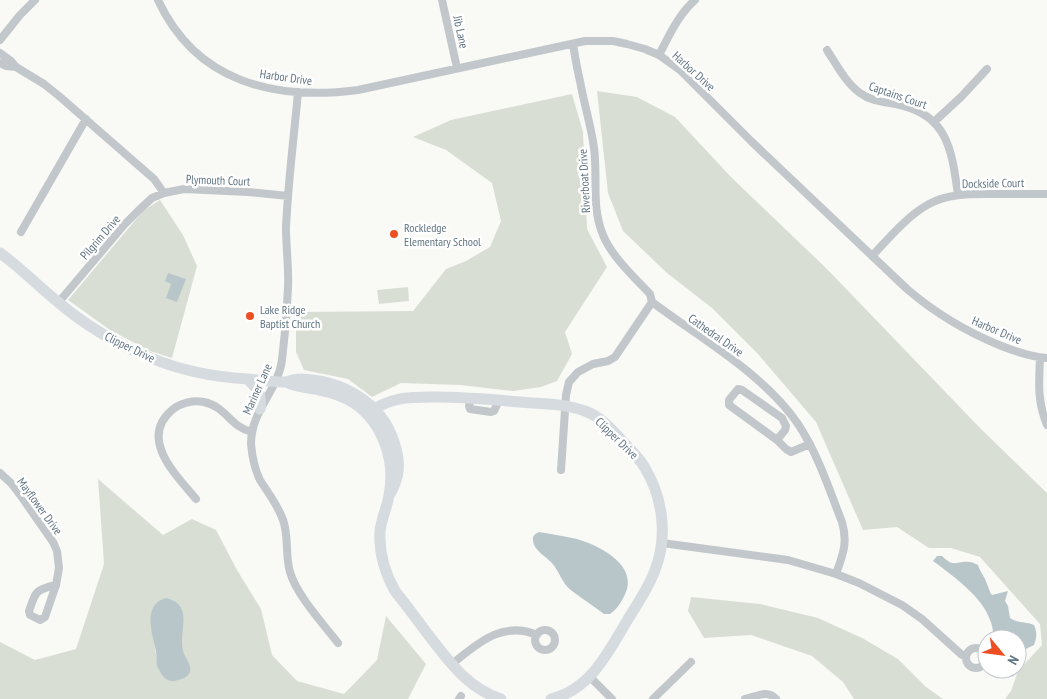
<svg xmlns="http://www.w3.org/2000/svg" width="1047" height="699" viewBox="0 0 1047 699" font-family="'PT Sans Narrow',sans-serif">
	<style>
		.green { fill: #d9ded5; fill-rule: evenodd }
		.water { fill: #b8c6ca }
		.lines { fill: none; stroke-linecap: round; stroke-linejoin: round }
		.street { stroke: #c2c7cb; stroke-width: 8 }
		.secondary { stroke: #d6dbdf; stroke-width: 11 }
		.poi-dot { fill: #ed4f22; stroke: #fff; stroke-width: 2 }
		.labels { text-anchor: middle; dominant-baseline: central; stroke-width: 5; stroke-linejoin: round; paint-order: stroke }
		.street-label { font-size: 12px; fill: #627583; stroke: #fff }
		.poi-label { font-size: 12px; fill: #627583; stroke: #fff; text-anchor: start }
	</style>
	<rect width="100%" height="100%" fill="#f9f9f6"/>
	<path class="green" d="M 597,91 L 637,97 L 675,117 L 731,177 L 827,269 L 981,429 L 1047,493 L 1047,699 L 1005,699 L 1011,691 L 1018,671 L 1042,645 L 1040,624 L 980,557 L 951,548 L 929,548 L 897,527 L 863,530 L 816,422 L 758,354 L 712,308 L 667,273 L 623,231 L 608,193 Z
		M 572,94 L 583,132 L 587,229 L 607,267 L 565,332 L 572,354 L 557,381 L 541,387 L 513,391 L 460,385 L 401,383 L 372,397 L 348,379 L 304,370 L 296,352 L 296,312 L 413,311 L 446,269 L 466,261 L 490,247 L 501,221 L 492,183 L 446,150 L 413,137 L 451,120 Z
		M 160,200 L 183,235 L 197,266 L 172,358 L 150,351 L 110,330 L 68,300 L 143,211 Z
		M 408,287 L 409,301 L 379,304 L 377,290 Z
		M 98,479 L 163,535 L 192,519 L 216,530 L 237,570 L 261,609 L 272,655 L 297,681 L 344,694 L 377,660 L 386,616 L 426,664 L 408,699 L 0,699 L 0,642 L 35,660 L 76,649 L 104,564 ZM 151,615 L 183,617 C 183,627 180,640 183,651 C 185,659 192,665 188,675 L 167,679 L 163,676 L 157,667 L 156,654 L 151,627 Z
		M 691,597 L 760,604 L 818,618 L 862,638 L 898,659 L 926,687 L 943,699 L 854,699 L 843,682 L 812,656 L 751,635 L 704,638 L 688,611 Z"/>
	<path class="water" d="M 168,273 L 186,279 L 177,302 L 166,298 L 171,284 L 165,281 Z
		M 539,532 C 551,534 564,536 577,539 C 597,545 634,562 627,589 C 624,598 618,609 610,614 L 604,614 C 594,606 582,599 572,591 C 562,584 559,570 551,562 C 545,556 534,550 533,541 C 532,536 535,534 539,532 Z
		M 937,556 L 942,556 C 955,569 956,560 970,562 C 973,562 975,564 978,565 C 980,572 985,577 987,584 C 989,588 989,591 992,595 L 1008,591 L 1005,601 L 1008,606 L 1010,618 C 1019,624 1024,621 1034,625 C 1037,632 1037,637 1034,645 L 1022,651 L 1017,659 L 1017,639 L 994,639 C 993,633 993,626 990,620 C 982,596 953,576 933,561 Z
		M 166,598 C 195,605 178,630 183,650 C 184,657 192,664 190,672 C 188,678 179,680 174,681 C 167,682 162,676 159,670 C 155,665 157,658 156,651 C 152,634 142,604 166,598 Z"/>
	<g class="lines">
		<path class="street" d="M 158,0 C 196,82 274,101 358,90 L 585,41 L 613,41 L 627,44 L 645,49 L 659,55 L 680,70 L 752,142 L 907,289 C 935,313 965,331 999,345 C 1014,351 1031,357 1047,358
			M 442,0 L 457,68
			M 0,40 L 20,15 L 35,0
			M 573,44 C 575,56 577,69 580,81 C 584,104 591,125 594,148 C 598,178 591,206 603,235 C 612,257 634,277 650,294 L 652,302
			M 827,50 C 836,64 846,83 860,93 C 872,102 886,102 900,105 C 949,116 952,153 958,195
			M 0,53 L 11,61 L 16,67 L 44,84 L 59,96 L 154,179 L 164,193
			M 659,55 C 669,36 678,15 695,0
			M 0,63 L 6,66 L 16,67
			M 298,92 C 294,137 288,182 286,228 C 286,248 289,268 288,288 C 287,312 285,336 282,360 C 278,391 251,410 251,444 C 252,455 255,470 260,480 C 268,493 278,505 283,520 C 289,536 285,555 290,572 C 296,594 323,624 338,643
			M 934,122 L 962,96 L 987,69
			M 21,232 L 86,119
			M 872,256 C 888,239 908,215 929,204 C 949,193 971,194 993,194 C 1011,194 1029,194 1047,194
			M 652,302 C 700,338 764,374 798,424 C 818,454 829,489 842,522 C 848,543 843,554 836,574
			M 58,303 L 124,225 L 139,210 L 152,198 L 164,193 L 184,189 L 248,192 L 288,196
			M 1040,358 C 1039,382 1037,401 1047,425
			M 471,398 L 469,406 L 470,409 L 491,412 L 494,411 L 499,400
			M 777,440 L 785,430 L 786,426 L 782,418 L 742,390 L 738,389 L 729,400 L 729,405 L 777,440 L 786,449 L 791,452 L 810,444
			M 561,470 L 566,395 L 569,382 L 578,372 L 593,364 L 608,361 L 615,357 L 650,305 L 652,302
			M 0,473 L 12,484 L 21,496 L 53,542 L 57,551 L 59,568 L 56,585 L 45,617 L 40,620 L 30,615 L 29,611 C 36,591 35,590 56,585
			M 196,499 C 177,476 138,439 172,410 C 180,403 193,400 204,402 C 227,407 230,427 252,432
			M 662,543 L 788,560 L 836,574 L 859,583 L 902,605 L 922,619 L 962,655 L 966,657
			M535 640a10 10 0 1 1 20 0a10 10 0 1 1-20 0Z
			M966 658a10 10 0 1 1 20 0a10 10 0 1 1-20 0Z
			M 452,664 C 477,644 502,620 537,635
			M 590,677 L 612,699
			M 459,699 L 461,696
			M 653,699 L 691,662
			M 745,699 C 756,697 767,689 776,699"/>
		<path class="secondary" d="M 0,253 C 21,268 38,286 58,302 C 86,326 117,344 151,358 C 182,371 215,377 247,379 C 259,380 273,382 285,382 C 290,381 295,379 300,379 C 340,380 381,401 394,442 C 401,463 400,477 389,496
			M 247,379 C 258,389 262,393 260,409
			M 286,382 C 297,388 306,387 319,390 C 331,392 343,396 354,403 C 383,423 396,461 389,495 C 387,508 381,519 380,532 C 379,553 385,573 395,591 C 407,606 418,621 430,637 C 450,663 469,689 501,699
			M 367,414 C 391,396 410,397 438,397 C 454,397 469,398 484,399 C 500,400 517,402 533,403 C 551,404 568,405 585,411 C 602,417 614,432 626,445 C 633,452 640,459 645,468 C 663,498 668,537 655,570 C 648,590 634,608 624,626 C 606,656 589,690 551,699"/>
	</g>
	<g class="poi-dot">
		<circle cx="394" cy="234" r="5"/>
		<circle cx="250" cy="316" r="5"/>
	</g>
	<g class="labels">
		<g class="street-label">
			<text transform="translate(461 32) rotate(78)">Jib Lane</text>
			<text transform="translate(694 71) rotate(42)">Harbor Drive</text>
			<text transform="translate(286 77) rotate(8)">Harbor Drive</text>
			<text transform="translate(898 95) rotate(19)">Captains Court</text>
			<text transform="translate(218 180) rotate(2)">Plymouth Court</text>
			<text transform="translate(584 181) rotate(-93)">Riverboat Drive</text>
			<text transform="translate(993 183) rotate(-1)">Dockside Court</text>
			<text transform="translate(100 237) rotate(-49)">Pilgrim Drive</text>
			<text transform="translate(997 330) rotate(23)">Harbor Drive</text>
			<text transform="translate(716 335) rotate(35)">Cathedral Drive</text>
			<text transform="translate(130 347) rotate(26)">Clipper Drive</text>
			<text transform="translate(257 389) rotate(-66)">Mariner Lane</text>
			<text transform="translate(617 438) rotate(44)">Clipper Drive</text>
			<text transform="translate(40 506) rotate(54)">Mayflower Drive</text>
		</g>
		<g class="poi-label">
			<text x="404" y="227">Rockledge<tspan x="404" dy="14">Elementary School</tspan></text>
			<text x="260" y="309">Lake Ridge<tspan x="260" dy="14">Baptist Church</tspan></text>
		</g>
	</g>
	<g transform="translate(1002 654) rotate(119)"><circle r="24" fill="#ffffff" stroke="#c0c8cd"/>
	<path d="M0-4L9 19L0 12L-9 19Z" fill="#ed4f22"/>
	<text y="-8" font-size="14" font-weight="bold" text-anchor="middle" fill="#627583">N</text>
	</g>
</svg>
